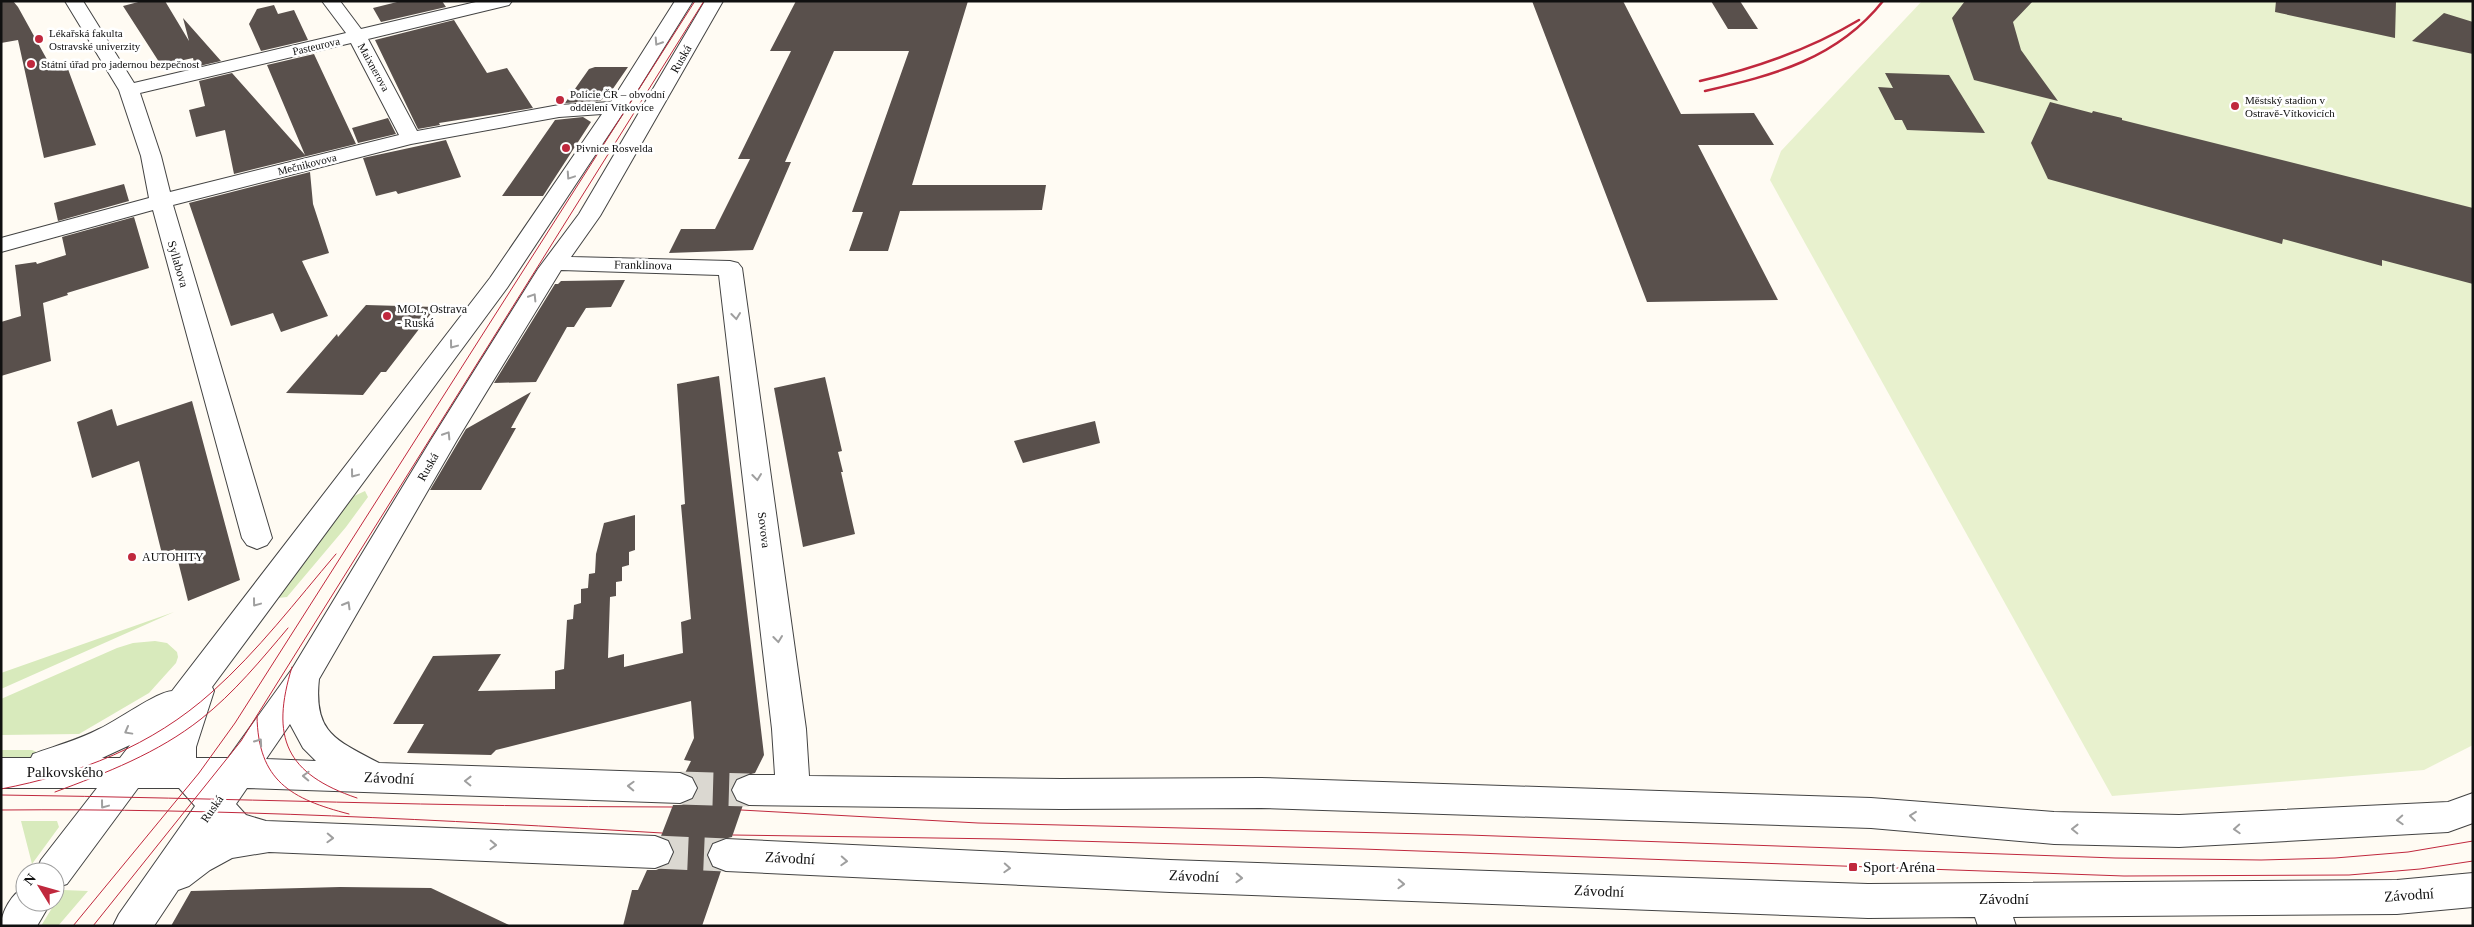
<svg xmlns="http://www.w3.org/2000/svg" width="2474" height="927" viewBox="0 0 2474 927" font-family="Georgia,serif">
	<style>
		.green { fill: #d8eabc }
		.pitch { fill: #e8f1ce }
		.building { fill: #59504c }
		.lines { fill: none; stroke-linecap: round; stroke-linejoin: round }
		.minor-tunnel { stroke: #dbd8d1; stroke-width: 33; stroke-dasharray: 33 16; stroke-linecap: butt }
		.minor-casing { stroke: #434343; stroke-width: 2 }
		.minor { fill: #fff; fill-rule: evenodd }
		.tram { stroke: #c0283d; stroke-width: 1 }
		.rail { stroke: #c0283d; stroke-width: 2.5 }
		.oneway { stroke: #9f9f9f }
		.poi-dot { fill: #c0283d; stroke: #fff; stroke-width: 2 }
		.labels { text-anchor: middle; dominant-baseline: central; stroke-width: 5; stroke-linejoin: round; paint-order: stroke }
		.far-poi-label { font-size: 11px; fill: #101010; stroke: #fff; text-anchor: start }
		.far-street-label { font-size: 11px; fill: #101010; stroke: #fff }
		.street-label { font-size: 12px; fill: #101010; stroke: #fff }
		.poi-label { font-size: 12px; fill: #101010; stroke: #fff; text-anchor: start }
		.near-street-label { font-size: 15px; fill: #101010; stroke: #fff }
		.near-poi-label { font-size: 15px; fill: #101010; stroke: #fff; text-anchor: start }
	</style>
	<rect width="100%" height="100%" fill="#fffbf3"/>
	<path class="green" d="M 365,491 L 368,497 L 346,527 L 287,597 L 278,598 L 352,497 Z
		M 174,612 L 1,689 L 1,673 Z
		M 155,641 L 167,643 L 177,652 L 178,657 L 176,663 L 149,693 L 79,734 L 1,735 L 1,699 L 117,648 L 133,643 Z
		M 1,750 L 32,750 L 41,754 L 42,761 L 1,761 Z
		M 21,821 L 57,821 L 59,827 L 32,864 Z
		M 63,890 L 88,891 L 58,926 L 41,926 Z"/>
	<path class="pitch" d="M 1922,1 L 2473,1 L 2473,745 L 2424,770 L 2112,796 L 1770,180 L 1781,151 Z"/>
	<path class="building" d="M 1,1 L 13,1 L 18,7 L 50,65 L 65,61 L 96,145 L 44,158 L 18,40 L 1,43 Z
		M 142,1 L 165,1 L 189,41 L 183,18 L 221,61 L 195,67 L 193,58 L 161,65 L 123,6 Z
		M 401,1 L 442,1 L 446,7 L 381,22 L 373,8 Z
		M 796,1 L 968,1 L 912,185 L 1046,185 L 1042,210 L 900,211 L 888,251 L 849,251 L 863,212 L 852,212 L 909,51 L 834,51 L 785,162 L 791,162 L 753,250 L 669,253 L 681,229 L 715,229 L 750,159 L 738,159 L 791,51 L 770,51 Z
		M 1532,1 L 1623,1 L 1681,114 L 1754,113 L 1774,145 L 1698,145 L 1778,300 L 1647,302 Z
		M 1711,1 L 1740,1 L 1758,29 L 1728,29 Z
		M 1965,1 L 2033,1 L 2013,22 L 2021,50 L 2058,101 L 1974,80 L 1952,18 Z
		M 2276,1 L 2396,1 L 2395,38 L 2275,12 Z
		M 274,5 L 278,14 L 294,10 L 308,40 L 261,51 L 249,24 L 257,9 Z
		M 2444,13 L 2473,22 L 2473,54 L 2412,41 Z
		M 454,20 L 487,73 L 507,68 L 533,108 L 439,123 L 440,125 L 418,129 L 375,40 Z
		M 314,54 L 356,144 L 234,174 L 225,130 L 196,137 L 189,110 L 205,106 L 199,81 L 232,73 L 305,155 L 267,65 Z
		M 595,67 L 628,67 L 610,93 L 600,101 L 565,103 L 589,69 Z
		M 1885,73 L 1949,75 L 1985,133 L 1907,130 L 1902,120 L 1895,120 L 1878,87 L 1893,88 Z
		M 2050,102 L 2092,113 L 2093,111 L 2122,118 L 2122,120 L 2473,208 L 2473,284 L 2382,260 L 2382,266 L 2283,239 L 2282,244 L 2048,179 L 2031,143 Z
		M 583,117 L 591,122 L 543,196 L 502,196 L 555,120 Z
		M 388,118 L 396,134 L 358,143 L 352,128 Z
		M 446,140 L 461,177 L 398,194 L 396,191 L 376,196 L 363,158 Z
		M 310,172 L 313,204 L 329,253 L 302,261 L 328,316 L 281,332 L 273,313 L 231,326 L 189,203 Z
		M 124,184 L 129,201 L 58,221 L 54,203 Z
		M 134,217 L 149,268 L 67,293 L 68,295 L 43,303 L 51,361 L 1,376 L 1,322 L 21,316 L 15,265 L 36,262 L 37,264 L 66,255 L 62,237 Z
		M 625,280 L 611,307 L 586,308 L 574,327 L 567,327 L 536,382 L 494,383 L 555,284 L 558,284 L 561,281 Z
		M 366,305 L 436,307 L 386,372 L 381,372 L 363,395 L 286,393 L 337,334 L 338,337 Z
		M 719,376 L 764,755 L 755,773 L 736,778 L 730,789 L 735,801 L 743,805 L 732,837 L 712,842 L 706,854 L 711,867 L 721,871 L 702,926 L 623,926 L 632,890 L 638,890 L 647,870 L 656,870 L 669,865 L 675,853 L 670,840 L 661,836 L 673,805 L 681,805 L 693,800 L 699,789 L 694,777 L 685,773 L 691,761 L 684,760 L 694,738 L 691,701 L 496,750 L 491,755 L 407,753 L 424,724 L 393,724 L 433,656 L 501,654 L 478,691 L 555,689 L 555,671 L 564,669 L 567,620 L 573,619 L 574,605 L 581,603 L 581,589 L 588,588 L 589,574 L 595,573 L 596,554 L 604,523 L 635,515 L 635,550 L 629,552 L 629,565 L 622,567 L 622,581 L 616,582 L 616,596 L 610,597 L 608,658 L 624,654 L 624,667 L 683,653 L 681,622 L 691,619 L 681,505 L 685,504 L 677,384 Z
		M 825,377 L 842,451 L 838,452 L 843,472 L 841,472 L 855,534 L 803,547 L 774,388 Z
		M 531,392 L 511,428 L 516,428 L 481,490 L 430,490 L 466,429 Z
		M 192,401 L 240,580 L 188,601 L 175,549 L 162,554 L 139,461 L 92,478 L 77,422 L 112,409 L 117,426 Z
		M 1095,421 L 1100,443 L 1023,463 L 1014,441 Z
		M 340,887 L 431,888 L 511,926 L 171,926 L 191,891 Z"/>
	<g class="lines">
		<path class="minor-tunnel" d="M 680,788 L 749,790
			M 655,852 L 726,855"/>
		<defs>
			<path id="minor" d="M 65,1 L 83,1 L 134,83 L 346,33 L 322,1 L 340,1 L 361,29 L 480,1 L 512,1 L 509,5 L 368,39 L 417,131 L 559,105 L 611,102 L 675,1 L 693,1 L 627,107 L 507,288 L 212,687 L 214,691 L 196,747 L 196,758 L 228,758 L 292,669 L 431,440 L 538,269 L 579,214 L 705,1 L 723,1 L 600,216 L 571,257 L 730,261 L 738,263 L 742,268 L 806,729 L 809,776 L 1061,779 L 1261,778 L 1871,798 L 2054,812 L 2179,815 L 2448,802 L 2473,793 L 2473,823 L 2448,832 L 2179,847 L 2054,844 L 1871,828 L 1261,808 L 1061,809 L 749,805 L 737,800 L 732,790 L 737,780 L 749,775 L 775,775 L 772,729 L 719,275 L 561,270 L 457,440 L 319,679 C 313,734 337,740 379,763 L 680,773 L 692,778 L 697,788 L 692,798 L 680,803 L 247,788 L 236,804 L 246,815 L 266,821 L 655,836 L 668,841 L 673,852 L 668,863 L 655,868 L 269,852 L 232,858 L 210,870 L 189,886 L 178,890 L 154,926 L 113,926 L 119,914 L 195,806 L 179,788 L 138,788 L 67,884 L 55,888 L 55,872 L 36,872 L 41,860 L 97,788 L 1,788 L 1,758 L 31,758 L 33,754 C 55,746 78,740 99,729 C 117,721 156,692 172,691 L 490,278 L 602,114 L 559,117 L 411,144 L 173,205 L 272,538 L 267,545 L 257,549 L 247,545 L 242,538 L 153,210 L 1,252 L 1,238 L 149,198 L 141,156 L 119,90 ZM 351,43 L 399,135 L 170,192 L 161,156 L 140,93 ZM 290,724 L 303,748 L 316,761 L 266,759 ZM 130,745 L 120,758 L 102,758 Z
				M 726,839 L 1170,860 L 1868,884 L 2397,880 L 2473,873 L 2473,907 L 2397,914 L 2013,917 L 2016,926 L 1978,926 L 1975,917 L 1868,918 L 1170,892 L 726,871 L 713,866 L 708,855 L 713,844 Z
				M 25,888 L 25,902 L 51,902 L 37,926 L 1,926 C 1,913 12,892 25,888 Z"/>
		</defs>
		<use href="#minor" class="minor-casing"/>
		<use href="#minor" class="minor"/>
		<path class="tram" d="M 292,667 C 270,738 286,774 357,798
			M 257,716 C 258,781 291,799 349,814
			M 1,789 C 79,774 152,746 212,692 C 258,651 296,601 336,554
			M 55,792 C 106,773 158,753 201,719 C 234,693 261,660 288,628
			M 1,795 C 225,798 448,807 672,807
			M 1,810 C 221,808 442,820 662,833
			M 741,810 L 978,823 L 1468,835 L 2115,858 L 2261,860 L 2335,858 L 2408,852 L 2473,841
			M 733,835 L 1002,839 L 1362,849 L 2124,876 L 2349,875 L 2420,869 L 2473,861
			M 73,926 L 199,773 L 235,723 L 695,1
			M 93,926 L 241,741 L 704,1"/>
		<path class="rail" d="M 1700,81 C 1756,68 1809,50 1859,20
			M 1705,91 C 1774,75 1837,59 1883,1"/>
	</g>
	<defs><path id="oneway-chevron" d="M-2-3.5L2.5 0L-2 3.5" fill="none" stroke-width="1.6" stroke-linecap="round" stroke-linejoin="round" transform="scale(1.25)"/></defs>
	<g class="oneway">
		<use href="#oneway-chevron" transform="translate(658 42) rotate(123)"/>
		<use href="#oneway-chevron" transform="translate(570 176) rotate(124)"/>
		<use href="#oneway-chevron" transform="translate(533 297) rotate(-58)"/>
		<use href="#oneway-chevron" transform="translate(736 316) rotate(83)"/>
		<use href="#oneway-chevron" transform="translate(453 345) rotate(127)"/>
		<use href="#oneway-chevron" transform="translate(447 435) rotate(-58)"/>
		<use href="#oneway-chevron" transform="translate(354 474) rotate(127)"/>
		<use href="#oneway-chevron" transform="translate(757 477) rotate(83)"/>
		<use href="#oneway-chevron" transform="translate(256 603) rotate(127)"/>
		<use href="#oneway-chevron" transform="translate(347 605) rotate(-60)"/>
		<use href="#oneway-chevron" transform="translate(778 639) rotate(83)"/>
		<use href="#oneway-chevron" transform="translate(128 731) rotate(151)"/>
		<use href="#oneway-chevron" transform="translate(259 742) rotate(-55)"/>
		<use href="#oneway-chevron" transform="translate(306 776) rotate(-178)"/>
		<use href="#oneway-chevron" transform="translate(468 781) rotate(-179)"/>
		<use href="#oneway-chevron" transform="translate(631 786) rotate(-178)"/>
		<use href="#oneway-chevron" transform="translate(104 805) rotate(127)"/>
		<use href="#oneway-chevron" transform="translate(1913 816) rotate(-174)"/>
		<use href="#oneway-chevron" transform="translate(2400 820) rotate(177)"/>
		<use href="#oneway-chevron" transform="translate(2075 829) rotate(-179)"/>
		<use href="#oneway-chevron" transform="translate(2237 829) rotate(177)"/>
		<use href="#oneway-chevron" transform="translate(330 838) rotate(2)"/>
		<use href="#oneway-chevron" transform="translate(493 845) rotate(2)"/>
		<use href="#oneway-chevron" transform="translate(844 861) rotate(3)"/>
		<use href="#oneway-chevron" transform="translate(1007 868) rotate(3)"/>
		<use href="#oneway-chevron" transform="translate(1239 878) rotate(2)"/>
		<use href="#oneway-chevron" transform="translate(1401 884) rotate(2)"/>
	</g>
	<g class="poi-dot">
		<circle cx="39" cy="39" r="5"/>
		<circle cx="31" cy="64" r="5"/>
		<circle cx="560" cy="100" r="5"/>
		<circle cx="2235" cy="106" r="5"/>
		<circle cx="566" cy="148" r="5"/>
		<circle cx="387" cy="316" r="5"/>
		<circle cx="132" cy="557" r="5"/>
		<rect x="1848" y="862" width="10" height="10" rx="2.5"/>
	</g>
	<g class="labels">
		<g class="far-poi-label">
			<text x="49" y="33">Lékařská fakulta<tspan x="49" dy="13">Ostravské univerzity</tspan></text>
			<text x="41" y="64">Státní úřad pro jadernou bezpečnost</text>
			<text x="570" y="94">Policie ČR – obvodní<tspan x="570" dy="13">oddělení Vítkovice</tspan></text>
			<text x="2245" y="100">Městský stadion v<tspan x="2245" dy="13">Ostravě-Vítkovicích</tspan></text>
			<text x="576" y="148">Pivnice Rosvelda</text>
		</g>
		<g class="far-street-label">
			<text transform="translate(316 46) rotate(-13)">Pasteurova</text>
			<text transform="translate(374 67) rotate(61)">Maixnerova</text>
			<text transform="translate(307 164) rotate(-14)">Mečnikovova</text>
		</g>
		<g class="street-label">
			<text transform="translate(681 59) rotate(-60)">Ruská</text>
			<text transform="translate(178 264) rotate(74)">Syllabova</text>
			<text transform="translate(643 265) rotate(1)">Franklinova</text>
			<text transform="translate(428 467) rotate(-60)">Ruská</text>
			<text transform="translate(764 530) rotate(83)">Sovova</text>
			<text transform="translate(212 809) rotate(-55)">Ruská</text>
		</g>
		<g class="poi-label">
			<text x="397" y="309">MOL, Ostrava<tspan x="397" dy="14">- Ruská</tspan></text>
			<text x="142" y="557">AUTOHITY</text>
		</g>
		<g class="near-street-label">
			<text x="65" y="772">Palkovského</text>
			<text transform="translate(389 778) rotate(2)">Závodní</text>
			<text transform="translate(790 858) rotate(3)">Závodní</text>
			<text transform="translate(1194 876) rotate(2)">Závodní</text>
			<text transform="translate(1599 891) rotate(2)">Závodní</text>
			<text transform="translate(2409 895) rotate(-4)">Závodní</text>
			<text x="2004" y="899">Závodní</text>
		</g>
		<g class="near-poi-label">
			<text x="1863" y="867">Sport Aréna</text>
		</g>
	</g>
	<rect width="2474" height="927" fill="none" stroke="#101010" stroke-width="5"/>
	<g transform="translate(40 887) rotate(307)"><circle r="24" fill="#ffffff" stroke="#9f9f9f"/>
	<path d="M0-4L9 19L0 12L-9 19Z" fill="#c0283d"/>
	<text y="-8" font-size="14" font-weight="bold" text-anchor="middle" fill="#101010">N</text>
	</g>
</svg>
